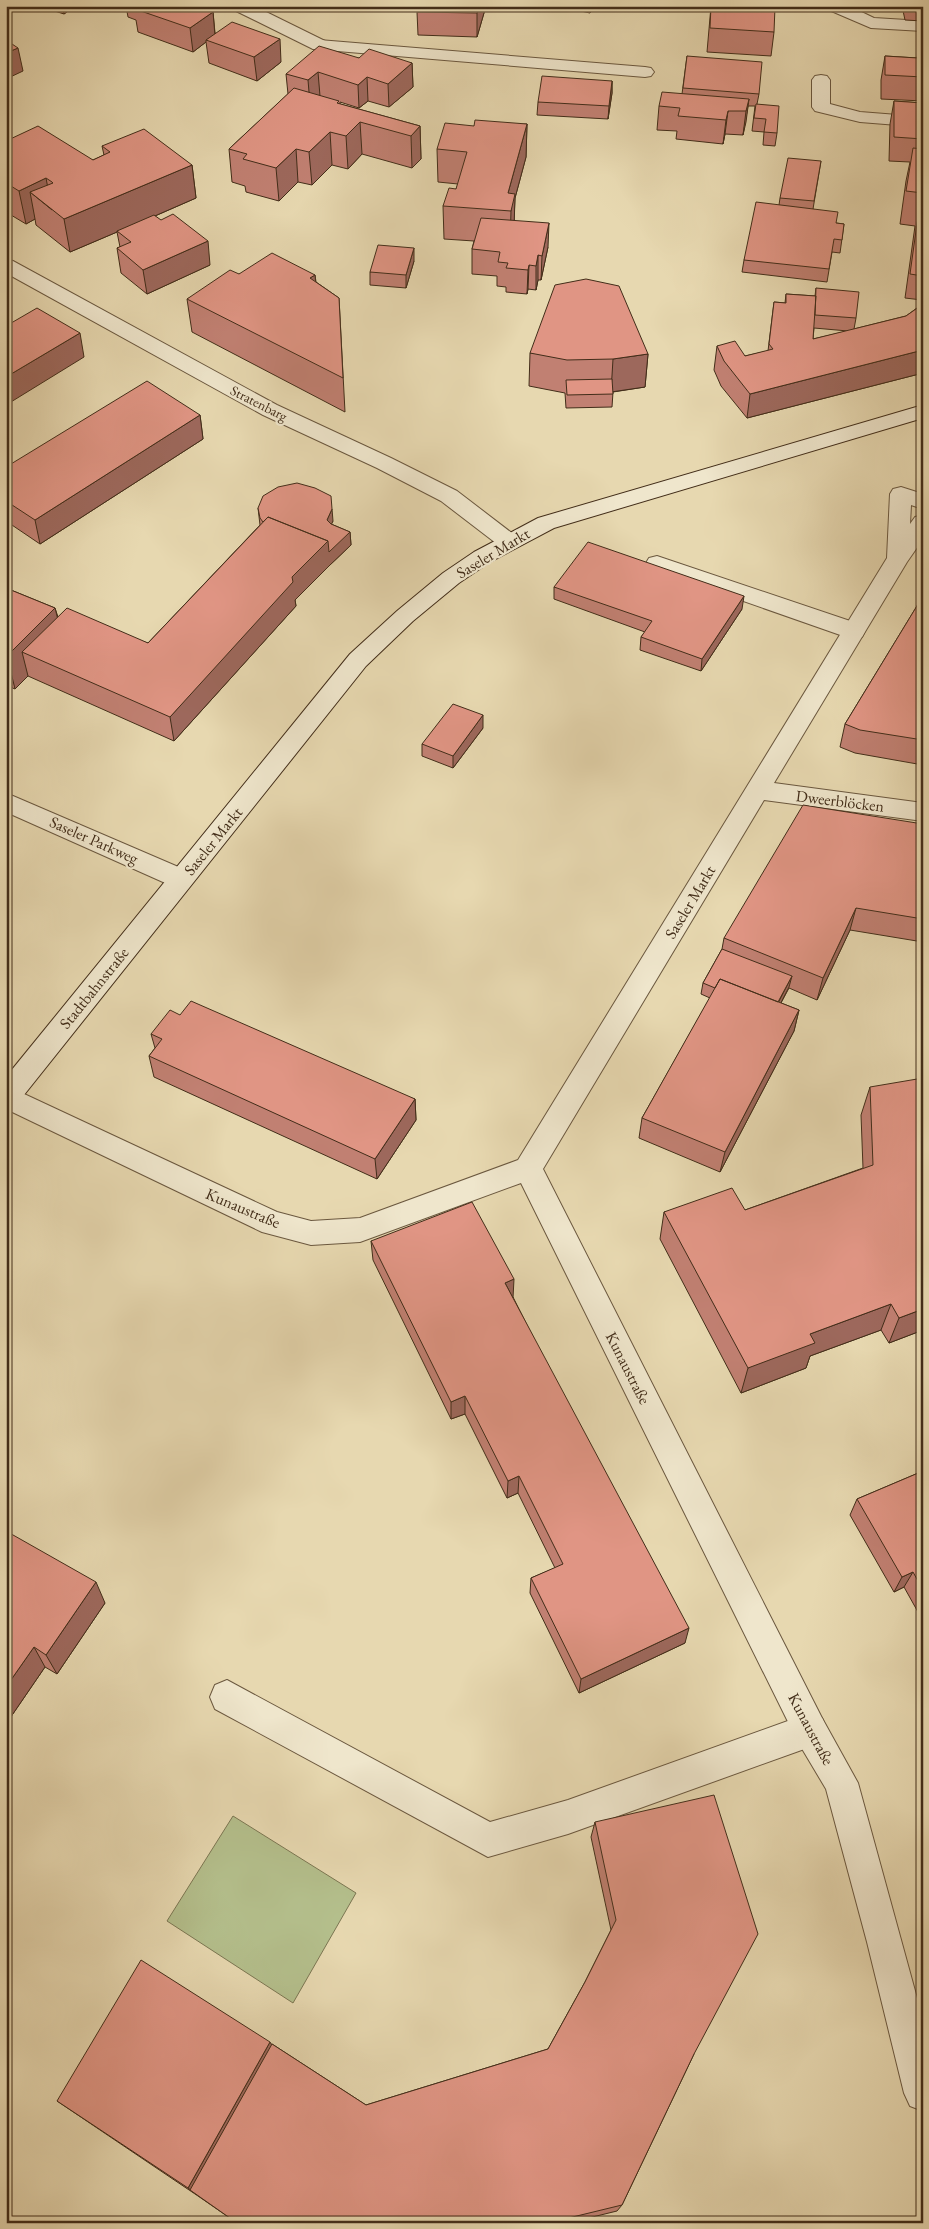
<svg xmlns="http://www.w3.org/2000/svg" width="929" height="2229" viewBox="0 0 929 2229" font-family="'EB Garamond',serif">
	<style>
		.green { fill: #b4bf8c; stroke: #7b7652 }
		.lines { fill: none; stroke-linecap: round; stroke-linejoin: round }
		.lane-casing { stroke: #6b583f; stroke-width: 2 }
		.street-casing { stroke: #6b583f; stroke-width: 2 }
		.secondary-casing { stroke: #422d19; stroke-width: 2 }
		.lane { fill: #efe6cc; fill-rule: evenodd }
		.street { fill: #efe6cc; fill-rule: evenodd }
		.secondary { fill: #efe6cc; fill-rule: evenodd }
		.wall { fill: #c18072; stroke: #422d19; fill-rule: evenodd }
		.shaded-wall { fill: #9d685c; stroke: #422d19 }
		.building { fill: #e09584; stroke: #422d19 }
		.labels { text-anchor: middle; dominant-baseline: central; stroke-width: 4.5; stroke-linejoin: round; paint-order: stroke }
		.far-street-label { font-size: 14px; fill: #422d19; stroke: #efe6cc }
		.street-label { font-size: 16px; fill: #422d19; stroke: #efe6cc }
	</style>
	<rect width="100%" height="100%" fill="#e7d8b0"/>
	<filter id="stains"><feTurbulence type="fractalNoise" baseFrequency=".004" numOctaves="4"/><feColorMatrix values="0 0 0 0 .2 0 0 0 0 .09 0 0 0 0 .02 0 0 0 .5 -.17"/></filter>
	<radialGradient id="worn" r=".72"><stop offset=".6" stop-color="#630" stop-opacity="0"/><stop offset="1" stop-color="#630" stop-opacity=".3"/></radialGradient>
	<path class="green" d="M 233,1816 L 356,1893 L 293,2003 L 167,1921 Z"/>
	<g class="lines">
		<defs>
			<path id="lane" d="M 827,6 L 849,6 L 874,18 L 923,21 L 923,31 L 871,28 L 829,10 Z
				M 319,40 L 645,67 L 651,68 L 654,72 L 651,76 L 645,77 L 313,49 L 310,45 L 313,41 Z
				M 821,75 L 827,76 L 830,80 L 830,104 L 860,112 L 923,117 L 923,127 L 860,122 L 815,111 L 812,107 L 812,80 L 815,76 Z
				M 657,556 L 862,625 L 865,631 L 862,637 L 854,639 L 846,637 L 649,568 L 646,563 L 649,558 Z
				M 227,1680 L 490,1822 L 568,1800 L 810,1713 L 822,1718 L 827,1730 L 822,1742 L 810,1747 L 568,1834 L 488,1857 L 215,1709 L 210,1697 L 215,1685 Z"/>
			<path id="street" d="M 232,6 L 254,6 L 325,41 L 328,45 L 325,49 L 313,49 L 234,10 Z
				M 6,259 L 13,261 L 277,405 L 391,458 L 457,491 L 517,537 L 520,542 L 517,547 L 509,549 L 501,547 L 441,501 L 377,468 L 263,415 L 6,273 Z
				M 901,487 L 923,494 L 923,509 L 911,505 L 910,524 L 915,517 L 923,515 L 923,539 L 907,562 L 774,783 L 923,803 L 923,821 L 764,800 L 543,1169 L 822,1718 L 858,1783 L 923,2020 L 923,2111 L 910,2106 L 904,2093 L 867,1942 L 826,1789 L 798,1742 L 521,1183 L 360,1242 L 311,1245 L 262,1232 L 6,1109 L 7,1086 L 277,1212 L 311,1221 L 360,1218 L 518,1160 L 887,558 L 890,494 L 893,489 Z
				M 6,793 L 190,872 L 194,879 L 190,886 L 181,889 L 172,886 L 6,812 Z"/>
			<path id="secondary" d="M 923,405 L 923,418 L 554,528 L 490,562 L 459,583 L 413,621 L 366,666 L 16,1105 L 6,1108 L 6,1077 L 350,654 L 397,611 L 443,573 L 474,552 L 538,518 Z"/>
		</defs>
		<use href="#lane" class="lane-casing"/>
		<use href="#street" class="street-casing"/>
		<use href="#secondary" class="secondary-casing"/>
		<use href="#lane" class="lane"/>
		<use href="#street" class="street"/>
		<use href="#secondary" class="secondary"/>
	</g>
	<path class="wall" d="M 42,6 L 75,6 L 64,14 L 42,7 Z
		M 90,6 L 108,6 L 103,10 Z
		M 126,6 L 196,6 L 213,12 L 215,33 L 281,62 L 257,81 L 209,63 L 206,42 L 193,52 L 138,32 L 136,20 L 128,17 Z
		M 419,6 L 486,6 L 477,37 L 418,35 L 417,12 Z
		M 558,6 L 596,6 L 590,13 Z
		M 711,6 L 774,32 L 771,56 L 707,52 Z
		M 902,6 L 923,6 L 923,21 L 905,20 Z
		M 918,52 L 923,53 L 923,101 L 881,99 L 881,80 L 885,56 L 917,58 Z
		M 687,56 L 759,94 L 757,104 L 777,133 L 775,146 L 763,145 L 764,132 L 752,131 L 755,106 L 748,106 L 743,135 L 725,134 L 723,144 L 676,139 L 677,131 L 657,130 L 659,106 L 682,94 Z
		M 359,58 L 412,63 L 413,87 L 389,107 L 368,101 L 359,108 L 340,102 L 340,104 L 420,126 L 421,159 L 412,168 L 362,154 L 348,169 L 332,165 L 312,185 L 298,182 L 279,201 L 246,192 L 245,186 L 232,182 L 229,149 L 288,94 L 286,74 Z
		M 612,81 L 612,93 L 608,119 L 537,115 L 538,102 Z
		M 894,101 L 923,103 L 923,373 L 747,418 L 721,386 L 714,370 L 717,346 L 745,356 L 768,351 L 774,302 L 785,303 L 786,294 L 815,296 L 816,288 L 856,318 L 854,329 L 906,316 L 921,305 L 922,300 L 905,298 L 915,226 L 900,224 L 906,181 L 910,162 L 889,161 L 890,124 ZM 814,328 L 848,331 L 813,339 Z
		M 527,124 L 526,157 L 515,198 L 514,220 L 548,247 L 541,280 L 538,280 L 536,290 L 528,289 L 527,294 L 506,292 L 506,287 L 497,286 L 497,276 L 472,274 L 472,249 L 474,241 L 444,239 L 443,206 L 456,189 L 458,184 L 438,182 L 437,149 L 474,126 Z
		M 6,141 L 93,160 L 104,155 L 102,146 L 192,165 L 196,198 L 155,216 L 210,265 L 147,294 L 121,273 L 117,248 L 120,247 L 117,232 L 70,252 L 36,225 L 35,219 L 26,224 L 6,212 Z
		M 821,161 L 813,209 L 836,223 L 844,224 L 840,253 L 832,252 L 827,282 L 742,272 L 744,260 L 779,205 L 780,198 Z
		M 414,261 L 406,288 L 370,285 L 370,272 Z
		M 239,274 L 315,275 L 316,282 L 339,298 L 345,412 L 192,332 L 187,299 Z
		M 530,353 L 648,354 L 645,387 L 613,392 L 612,407 L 566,408 L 565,393 L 529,386 Z
		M 200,415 L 203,439 L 40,544 L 6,521 L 6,467 Z
		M 258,508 L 333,521 L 331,524 L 350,532 L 351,545 L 330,565 L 295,600 L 296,606 L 174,741 L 28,676 L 15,689 L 6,685 L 6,588 L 55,608 L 58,617 L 148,643 L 260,525 Z
		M 554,587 L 742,609 L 701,671 L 640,650 L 641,637 L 645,632 L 554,599 Z
		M 923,596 L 923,765 L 855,753 L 840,747 L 845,724 Z
		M 483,728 L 453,768 L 422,756 L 422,744 Z
		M 923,824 L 923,942 L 850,930 L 817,1000 L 789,988 L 781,1003 L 799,1010 L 794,1031 L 720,1172 L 639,1138 L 642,1118 L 710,998 L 701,994 L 703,983 L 722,949 L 724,938 Z
		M 151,1034 L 415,1099 L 416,1120 L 377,1179 L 154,1077 L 149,1056 L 155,1048 Z
		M 870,1087 L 923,1330 L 889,1343 L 881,1330 L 810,1356 L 806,1368 L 741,1393 L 660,1239 L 664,1212 L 745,1210 L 863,1168 L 861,1115 Z
		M 371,1241 L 513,1297 L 685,1643 L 579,1693 L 530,1593 L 531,1578 L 555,1568 L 518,1493 L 507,1498 L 465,1414 L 451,1419 L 373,1260 Z
		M 923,1471 L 923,1621 L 904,1587 L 894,1592 L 850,1515 L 857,1499 Z
		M 6,1531 L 105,1603 L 57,1674 L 45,1667 L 6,1724 Z
		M 595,1822 L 694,2054 L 622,2205 L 617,2211 L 568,2223 L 237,2223 L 198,2196 L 57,2101 L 272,2044 L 366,2105 L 548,2049 L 585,1982 L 611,1930 L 591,1837 Z"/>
	<path class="shaded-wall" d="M 62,6 L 75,6 L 64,14 Z
		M 102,6 L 108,6 L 103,10 Z
		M 480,6 L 486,6 L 477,37 L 477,13 Z
		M 590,6 L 596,6 L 590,13 Z
		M 213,12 L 215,36 L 206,40 L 206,42 L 193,52 L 190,28 Z
		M 280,39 L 281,62 L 257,81 L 254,57 Z
		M 18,48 L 23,71 L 6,79 L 6,53 Z
		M 412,63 L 413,87 L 389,107 L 388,84 Z
		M 318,72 L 320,96 L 310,104 L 308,80 Z
		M 367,77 L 368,101 L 359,108 L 358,85 Z
		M 612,81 L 612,93 L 608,119 L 609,106 Z
		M 749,99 L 746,122 L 743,135 L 746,111 Z
		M 728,111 L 725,134 L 723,144 L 726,120 Z
		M 360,122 L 362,154 L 348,169 L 346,136 Z
		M 527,124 L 526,157 L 515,198 L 514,227 L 510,244 L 511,211 L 508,193 Z
		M 420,126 L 421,159 L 412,168 L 411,136 Z
		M 330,132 L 332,165 L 312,185 L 309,152 Z
		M 296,149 L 298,182 L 279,201 L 276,168 Z
		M 192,165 L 196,198 L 118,232 L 117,231 L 117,232 L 70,252 L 64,219 Z
		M 46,178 L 52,210 L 30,192 L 35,219 L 26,224 L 19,191 Z
		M 549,223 L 548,247 L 541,280 L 542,256 Z
		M 208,241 L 210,265 L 147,294 L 143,270 Z
		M 414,248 L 414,261 L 406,288 L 406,275 Z
		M 538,255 L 538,280 L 536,290 L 536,266 Z
		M 529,265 L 528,289 L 527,294 L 528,270 Z
		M 315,275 L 318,308 L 310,278 Z
		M 80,333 L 84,357 L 6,405 L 6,377 Z
		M 923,350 L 923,373 L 747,418 L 750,394 Z
		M 648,354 L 645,387 L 611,392 L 613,359 Z
		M 200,415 L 203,439 L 40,544 L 35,520 Z
		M 332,509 L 333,521 L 328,532 L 327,520 Z
		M 350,532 L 351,545 L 330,565 L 295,600 L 296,606 L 174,741 L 170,717 L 292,577 L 328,541 Z
		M 744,596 L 742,609 L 701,671 L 702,659 Z
		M 55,608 L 63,640 L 22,652 L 28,676 L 15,689 L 7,656 Z
		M 483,715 L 483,728 L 453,768 L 453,756 Z
		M 856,908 L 850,930 L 817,1000 L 823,978 Z
		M 792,976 L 789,987 L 771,1022 L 774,1011 Z
		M 799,1010 L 794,1031 L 720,1172 L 725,1152 Z
		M 415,1099 L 416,1120 L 377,1179 L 375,1159 Z
		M 514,1279 L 513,1298 L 505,1283 Z
		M 891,1304 L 881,1330 L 810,1356 L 806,1368 L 741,1393 L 748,1368 L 810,1334 Z
		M 923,1309 L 923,1330 L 889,1343 L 899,1318 Z
		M 465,1396 L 465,1414 L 451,1419 L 451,1402 Z
		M 519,1476 L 518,1493 L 507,1498 L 508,1481 Z
		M 913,1572 L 904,1587 L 894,1592 L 902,1577 Z
		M 96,1582 L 105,1603 L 57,1674 L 46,1655 Z
		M 689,1628 L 685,1643 L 579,1693 L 581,1679 Z
		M 34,1647 L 45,1667 L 6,1724 L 6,1687 Z
		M 270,2042 L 277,2054 L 199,2196 L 188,2188 Z"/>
	<path class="building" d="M 130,6 L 139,6 L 136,8 Z
		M 139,6 L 196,6 L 213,12 L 190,28 L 135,9 Z
		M 419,6 L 480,6 L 477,13 L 417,12 Z
		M 711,6 L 775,7 L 774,32 L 710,28 Z
		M 232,22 L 280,39 L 254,57 L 206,40 Z
		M 6,40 L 18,48 L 6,53 Z
		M 319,46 L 359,58 L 369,49 L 412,63 L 388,84 L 367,77 L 358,85 L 318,72 L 308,80 L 286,74 Z
		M 918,52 L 923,53 L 923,77 L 885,75 L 885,56 L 918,58 Z
		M 687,56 L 762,62 L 759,94 L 683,88 Z
		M 542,76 L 612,81 L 609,106 L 538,102 Z
		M 294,88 L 339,101 L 337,103 L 420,126 L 411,136 L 360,122 L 346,136 L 330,132 L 309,152 L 296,149 L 276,168 L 243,159 L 247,154 L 229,149 Z
		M 662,92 L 749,99 L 746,111 L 728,111 L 726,120 L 678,116 L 680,108 L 659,106 Z
		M 894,101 L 923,103 L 923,139 L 894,137 Z
		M 756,104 L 779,106 L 777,133 L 764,132 L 766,119 L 754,118 Z
		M 475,120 L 527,124 L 508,193 L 515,194 L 511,211 L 443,206 L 449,188 L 456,189 L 467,152 L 437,149 L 445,123 L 474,126 Z
		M 38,126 L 93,160 L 110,152 L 102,146 L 144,129 L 192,165 L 64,219 L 30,192 L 53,183 L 52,182 L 46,178 L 19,191 L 6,183 L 6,141 Z
		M 913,148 L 923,149 L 923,193 L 906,191 Z
		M 788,158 L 821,161 L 814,201 L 780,198 Z
		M 756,202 L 838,212 L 836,223 L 844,224 L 842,240 L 834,239 L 829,269 L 744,260 Z
		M 920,202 L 923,202 L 923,276 L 910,274 Z
		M 173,214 L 208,241 L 143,270 L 117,248 L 131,242 L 117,231 L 154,215 L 161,220 Z
		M 481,218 L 549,223 L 542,256 L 538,255 L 536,266 L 529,265 L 528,270 L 506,268 L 508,263 L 498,262 L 500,252 L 472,249 Z
		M 378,245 L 414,248 L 406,275 L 370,272 Z
		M 272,253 L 315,275 L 310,278 L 339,298 L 343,378 L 187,299 L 230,270 L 239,274 Z
		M 586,279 L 619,286 L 648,354 L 613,359 L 567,360 L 530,353 L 555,285 Z
		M 816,288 L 859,292 L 856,318 L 815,315 Z
		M 786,294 L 816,296 L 813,339 L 906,316 L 923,304 L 923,350 L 750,394 L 724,361 L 717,346 L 735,341 L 745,356 L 773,349 L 769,344 L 774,302 L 786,303 Z
		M 37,308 L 80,333 L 6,377 L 6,326 Z
		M 612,379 L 613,394 L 567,395 L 566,380 Z
		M 147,381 L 200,415 L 35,520 L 6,501 L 6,467 Z
		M 297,483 L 315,488 L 331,496 L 332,509 L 327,520 L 331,524 L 350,532 L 329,552 L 328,541 L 268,517 L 263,522 L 260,518 L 258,508 L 263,496 L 278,487 Z
		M 268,517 L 328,541 L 292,577 L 293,582 L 170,717 L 22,652 L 67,608 L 148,643 Z
		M 588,542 L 744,596 L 702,659 L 641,637 L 652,621 L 554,587 Z
		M 6,588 L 55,608 L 7,656 L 6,656 Z
		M 923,596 L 923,740 L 860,730 L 845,724 Z
		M 453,704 L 483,715 L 453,756 L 422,744 Z
		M 803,805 L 923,824 L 923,919 L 856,908 L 823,978 L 724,938 Z
		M 722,949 L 792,976 L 778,1002 L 720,979 L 715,988 L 703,983 Z
		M 720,979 L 799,1010 L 725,1152 L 642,1118 Z
		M 191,1001 L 415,1099 L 375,1159 L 149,1056 L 162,1039 L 151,1034 L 170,1010 L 180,1015 Z
		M 923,1078 L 923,1309 L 899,1318 L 891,1304 L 810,1334 L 815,1343 L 748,1368 L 664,1212 L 732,1188 L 745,1210 L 873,1165 L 870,1087 Z
		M 472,1202 L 514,1279 L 505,1283 L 689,1628 L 581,1679 L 531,1578 L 563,1564 L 519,1476 L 508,1481 L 465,1396 L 451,1402 L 371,1241 Z
		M 923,1471 L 923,1590 L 913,1572 L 902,1577 L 857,1499 Z
		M 6,1531 L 96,1582 L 46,1655 L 34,1647 L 6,1687 Z
		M 714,1795 L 758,1934 L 694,2054 L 622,2205 L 548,2223 L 237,2223 L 190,2190 L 272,2044 L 366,2105 L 548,2049 L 585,1982 L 616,1920 L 595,1822 Z
		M 141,1960 L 270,2042 L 188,2188 L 57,2101 Z"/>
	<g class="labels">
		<g class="far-street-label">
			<text transform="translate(259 403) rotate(27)">Stratenbarg</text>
		</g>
		<g class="street-label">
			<text transform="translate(493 553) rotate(-31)">Saseler Markt</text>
			<text transform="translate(840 801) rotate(7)">Dweerblöcken</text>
			<text transform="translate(94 840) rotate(24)">Saseler Parkweg</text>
			<text transform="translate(213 841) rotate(-51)">Saseler Markt</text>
			<text transform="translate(690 902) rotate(-59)">Saseler Markt</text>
			<text transform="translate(94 988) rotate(-51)">Stadtbahnstraße</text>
			<text transform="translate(243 1208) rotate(23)">Kunaustraße</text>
			<text transform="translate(628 1368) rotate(63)">Kunaustraße</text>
			<text transform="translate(811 1729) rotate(62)">Kunaustraße</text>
		</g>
	</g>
	<rect width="929" height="2229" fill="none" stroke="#e7d8b0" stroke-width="25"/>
	<rect x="8" y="8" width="914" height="2214" fill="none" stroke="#422d19" stroke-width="2.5"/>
	<rect x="12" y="12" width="904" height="2204" fill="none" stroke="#422d19"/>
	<rect width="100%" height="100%" filter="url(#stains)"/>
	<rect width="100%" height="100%" fill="url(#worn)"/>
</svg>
